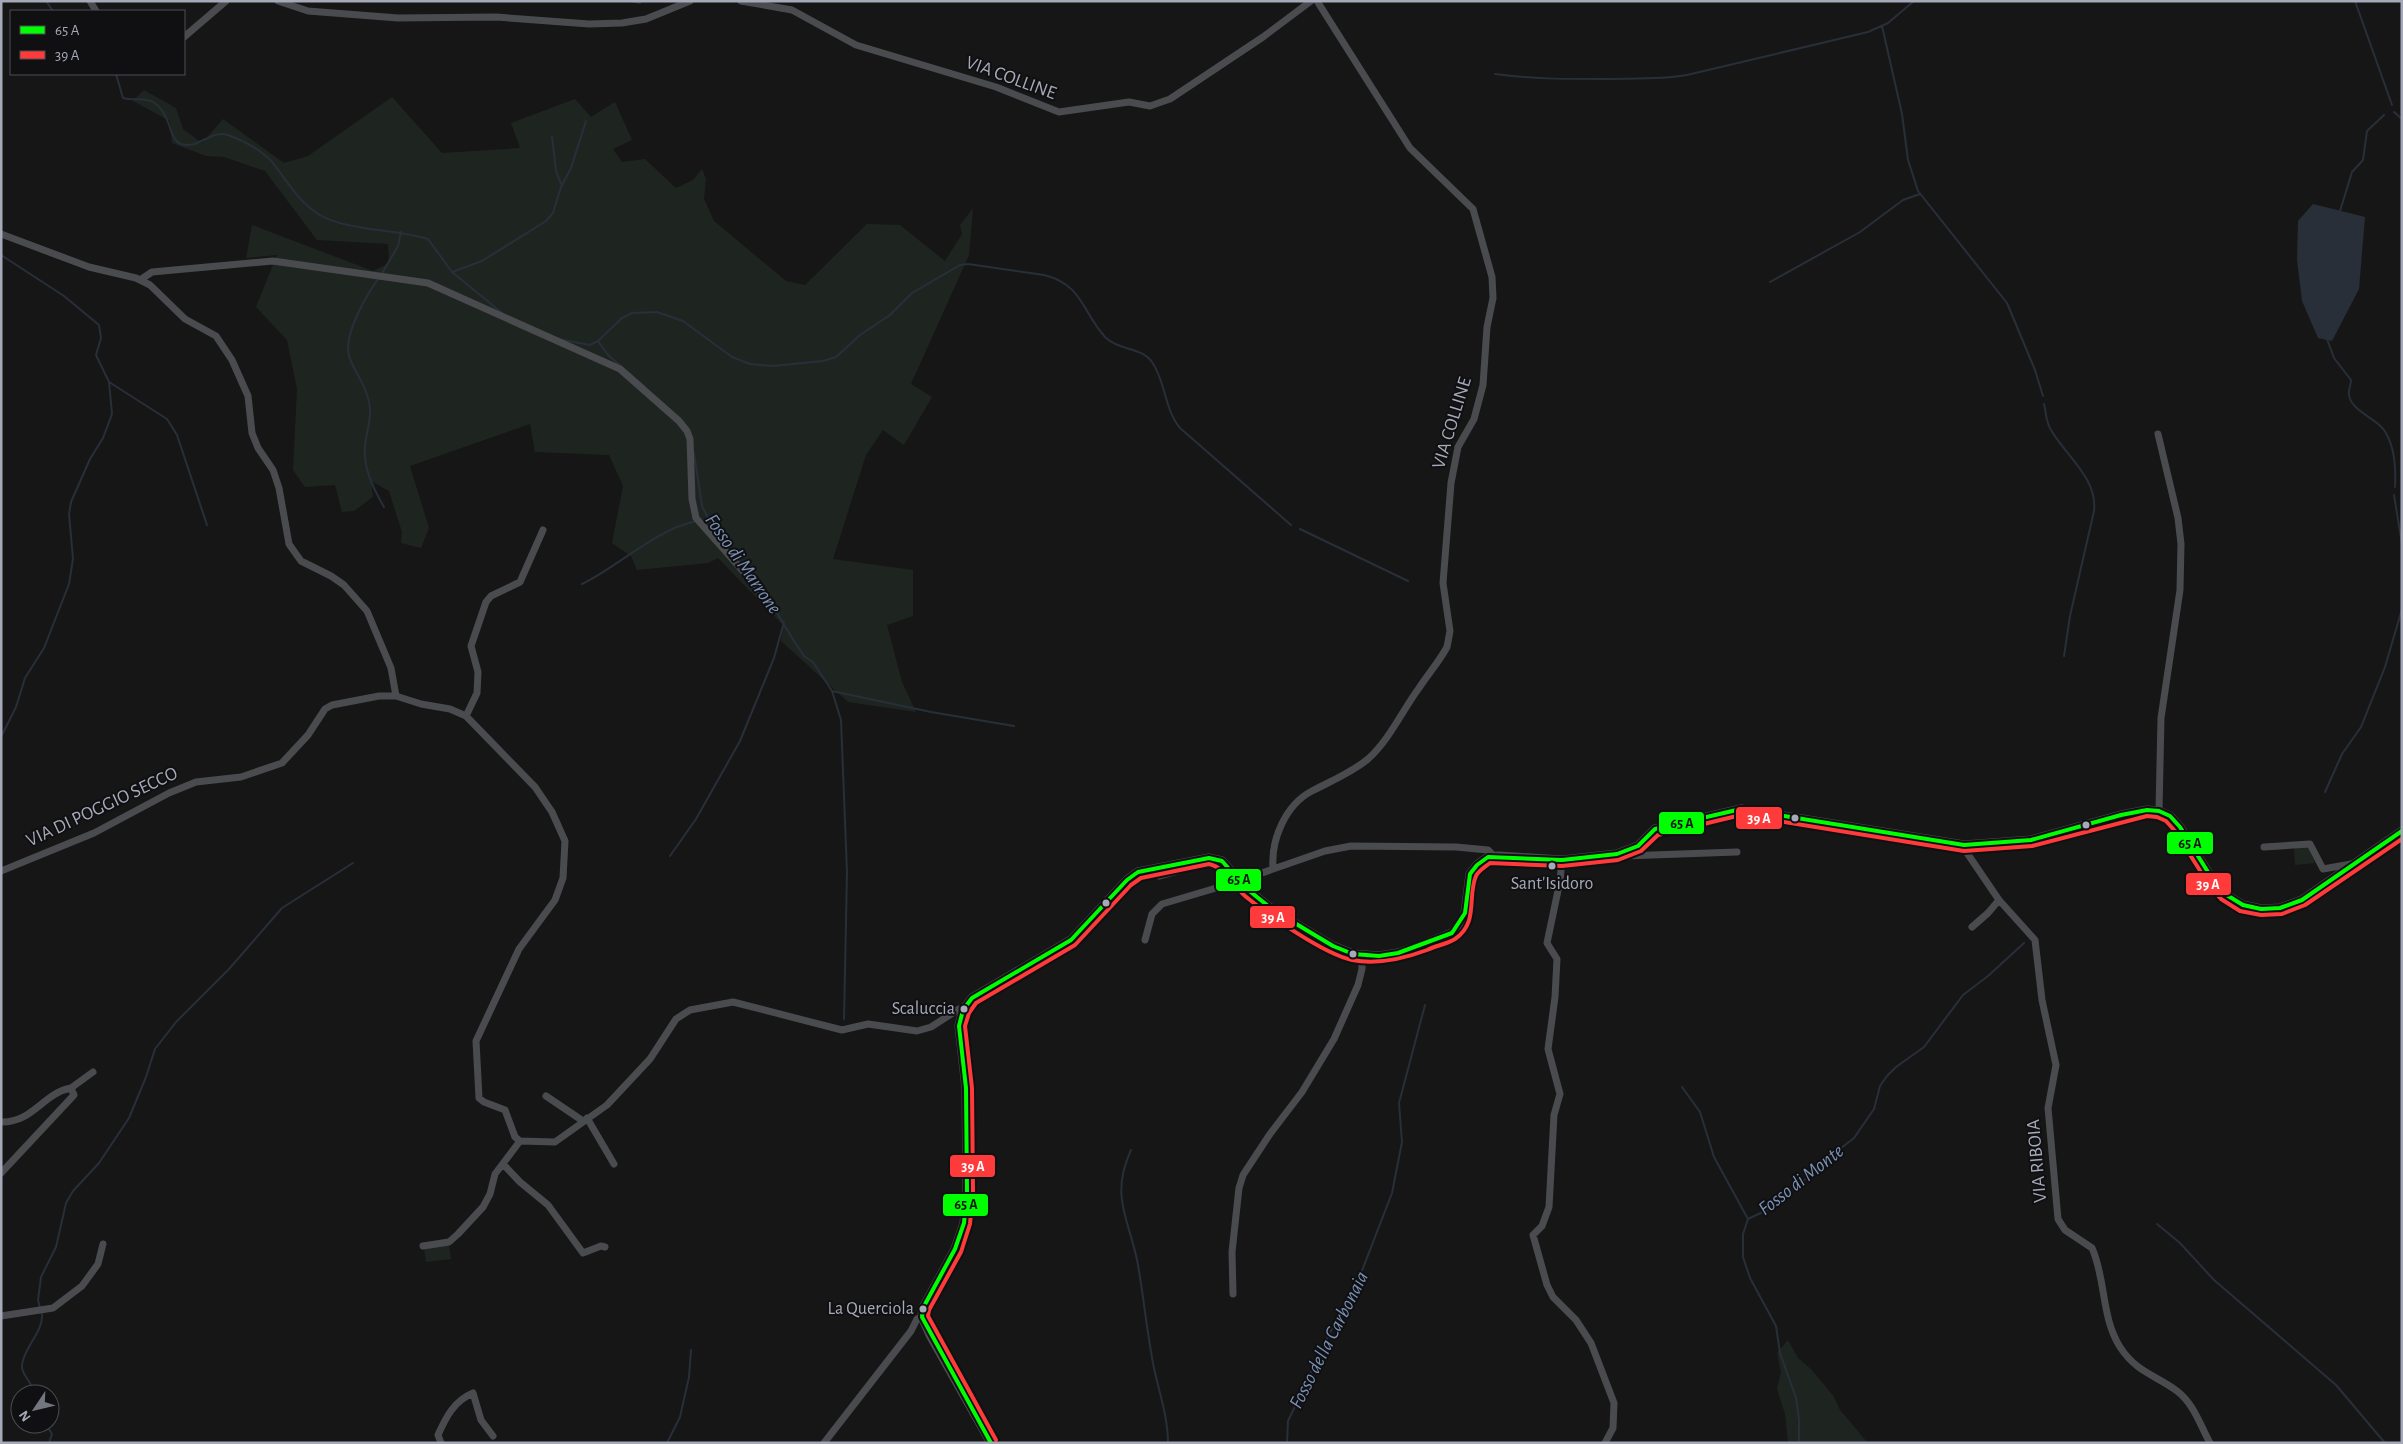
<svg xmlns="http://www.w3.org/2000/svg" width="2403" height="1444" viewBox="0 0 2403 1444" font-family="'Alegreya Sans',sans-serif">
	<style>
		.green { fill: #1e2520 }
		.water { fill: #282f39 }
		.lines { fill: none; stroke-linecap: round; stroke-linejoin: round }
		.stream { stroke: #282f39; stroke-width: 2 }
		.minor { stroke: #4a4b4f; stroke-width: 7 }
		.major { stroke: #4c4c51; stroke-width: 9 }
		.bus-1-casing { stroke: #101012; stroke-width: 8 }
		.bus-2-casing { stroke: #101012; stroke-width: 8 }
		.bus-1 { stroke: #0f0; stroke-width: 4 }
		.bus-2 { stroke: #ff3a3a; stroke-width: 4 }
		.bus-dot { fill: #a6a9b8; stroke: #101012; stroke-width: 2 }
		.labels { text-anchor: middle; dominant-baseline: central; stroke-width: 4; stroke-linejoin: round; paint-order: stroke }
		.bus-label { font-size: 18px; fill: #a6a9b8; stroke: #101012; text-anchor: end }
		.street-label { font-size: 19px; fill: #a6a9b8; stroke: #101012 }
		.water-label { font-size: 20px; font-style: italic; fill: #7a91b5; stroke: #101012 }
		.line-badge { stroke: #101012; stroke-width: 2 }
		.badge-label { font-size: 14px; text-anchor: middle; font-weight: bold; fill: #fff }
		.pale-badge-label { font-size: 14px; text-anchor: middle; font-weight: bold; fill: #111 }
	</style>
	<rect width="100%" height="100%" fill="#161616"/>
	<path class="green" d="M 144,90 L 176,108 L 183,129 L 202,143 L 223,119 L 284,163 L 308,156 L 392,97 L 442,153 L 520,148 L 511,123 L 575,99 L 591,117 L 615,102 L 632,140 L 613,149 L 622,162 L 645,159 L 676,188 L 693,180 L 702,169 L 706,179 L 704,199 L 714,221 L 786,281 L 805,285 L 867,224 L 900,225 L 945,261 L 962,234 L 960,225 L 973,208 L 969,255 L 911,384 L 932,397 L 904,445 L 883,430 L 866,455 L 833,559 L 913,570 L 913,616 L 887,625 L 902,682 L 916,712 L 848,702 L 781,641 L 783,625 L 718,558 L 708,563 L 637,570 L 631,556 L 612,543 L 623,486 L 609,455 L 535,452 L 530,424 L 410,466 L 429,528 L 421,548 L 401,543 L 402,532 L 389,491 L 371,481 L 373,497 L 354,511 L 342,512 L 335,485 L 305,487 L 293,470 L 297,389 L 287,340 L 256,307 L 277,255 L 246,258 L 252,225 L 373,271 L 389,263 L 388,244 L 317,240 L 265,171 L 224,157 L 206,156 L 172,143 L 170,121 L 133,101 Z
		M 2309,847 L 2315,863 L 2295,865 L 2294,848 Z
		M 449,1245 L 451,1259 L 426,1262 L 424,1248 Z
		M 1788,1340 L 1798,1358 L 1812,1370 L 1834,1397 L 1840,1410 L 1868,1443 L 1788,1443 L 1785,1414 L 1777,1389 L 1781,1372 L 1777,1353 Z"/>
	<path class="water" d="M 2313,204 L 2365,217 L 2359,289 L 2332,341 L 2318,338 L 2302,301 L 2297,260 L 2298,221 Z"/>
	<g class="lines">
		<path class="stream" d="M 46,1 L 53,11
			M 631,1 L 640,3
			M 2355,1 L 2392,105
			M 1882,26 L 1902,114 L 1908,160 L 1918,191 L 2007,303 L 2035,370 L 2043,396
			M 116,74 L 123,98 C 133,101 144,97 153,102 C 172,114 168,139 181,144 C 198,150 211,129 228,135 C 244,141 262,150 273,163 C 287,181 298,201 318,214 C 345,231 396,229 428,239 L 452,272 L 502,313
			M 1495,74 C 1531,79 1566,79 1603,79 C 1631,78 1659,80 1687,75 L 1868,32 L 1888,23 L 1914,1
			M 2394,112 L 2402,119
			M 552,137 L 556,171 L 562,186
			M 2340,211 L 2352,172 L 2363,160 L 2367,131 L 2384,115
			M 1,255 L 64,296 L 99,325 L 101,338 L 96,355 L 109,382 L 112,414 L 103,438 L 90,459 L 71,502 L 69,514 L 73,559 L 69,584 L 44,648 L 25,678 L 16,707 L 1,737
			M 452,272 L 482,261 L 546,221 L 553,213 L 561,187 L 571,168 L 586,121
			M 381,275 L 398,246 L 401,232
			M 378,279 C 366,296 341,338 350,359 C 357,376 368,389 370,408 C 371,421 366,434 365,446 C 363,468 373,488 384,507
			M 1770,282 L 1860,232 L 1903,200 L 1920,194
			M 2327,339 L 2334,358 L 2351,380 C 2351,385 2348,390 2349,395 C 2351,411 2376,418 2384,430 C 2395,446 2396,469 2395,487
			M 563,340 L 590,345 L 598,341 L 622,318 L 632,313 L 657,312 L 683,321 L 732,357 L 750,364 L 773,366 L 823,361 L 836,357 L 860,335 L 890,315 L 912,293 L 960,265 L 968,264 L 1044,275 C 1084,285 1082,313 1106,338 C 1120,351 1142,347 1152,362 C 1166,382 1164,409 1180,428 L 1291,525
			M 598,341 L 608,355 L 644,386
			M 109,382 L 167,419 L 177,435 L 207,525
			M 2044,404 C 2046,412 2046,423 2051,430 C 2066,456 2098,479 2094,511 L 2070,616 L 2064,656
			M 694,453 L 702,506 L 720,541
			M 2394,495 L 2402,544
			M 1300,529 L 1408,581
			M 735,557 L 752,576
			M 582,584 C 619,566 655,530 696,521
			M 768,598 L 794,641 L 804,656 L 813,662 L 832,691 L 841,720 L 847,872 L 844,1019
			M 832,691 L 931,712 L 1014,726
			M 2325,792 L 2342,754 L 2361,727 L 2385,667 L 2402,609
			M 670,856 L 696,819 L 740,741 L 774,658 L 784,622
			M 1682,1087 L 1700,1112 L 1714,1157 L 1748,1219
			M 1131,1150 C 1109,1198 1130,1220 1138,1265 C 1144,1299 1147,1334 1154,1368 C 1159,1392 1168,1417 1168,1443
			M 2157,1224 L 2180,1243 L 2214,1280 L 2336,1385 L 2385,1443
			M 40,1308 L 38,1300 L 41,1277 L 56,1247 L 66,1203 L 73,1191 L 99,1163 L 129,1118 L 146,1077 L 155,1049 L 176,1022 L 229,969 L 282,908 L 353,863
			M 32,1394 C 33,1379 21,1377 22,1365 C 24,1346 44,1332 42,1313
			M 46,1424 L 52,1434 L 49,1443
			M 667,1443 L 680,1417 L 689,1377 L 691,1350
			M 1287,1443 L 1288,1421 L 1335,1322 L 1355,1297 L 1358,1281 L 1392,1193 L 1402,1142 L 1399,1103 L 1425,1005
			M 1799,1443 L 1799,1419 L 1796,1398 L 1780,1353 L 1776,1326 L 1750,1278 L 1743,1257 L 1743,1234 L 1748,1219 L 1767,1210 L 1801,1182 L 1818,1172 L 1836,1152 L 1854,1138 L 1874,1109 L 1880,1086 L 1887,1076 L 1896,1067 L 1924,1047 L 1963,995 L 1988,976 L 2024,943"/>
		<path class="minor" d="M 90,1 L 96,11
			M 278,1 L 308,11 L 398,18 L 496,17 L 589,24 L 622,23 L 646,19 L 690,1
			M 741,1 L 792,10 L 856,45 L 996,87 L 1059,112 L 1129,102 L 1150,106 L 1170,99 L 1263,37 L 1311,1
			M 184,37 L 226,1
			M 1,234 L 89,267 L 136,278 L 150,285 L 185,319 L 216,336 L 232,360 L 248,396 L 252,433 L 258,448 L 273,470 L 279,488 L 289,544 L 301,561 L 331,576 L 344,585 L 367,611 L 391,668 L 396,696 L 421,704 L 450,709 L 466,716 L 535,787 L 552,812 L 565,841 L 563,878 L 555,900 L 519,949 L 476,1041 L 479,1098 L 484,1102 L 505,1110 L 515,1137 L 520,1141
			M 140,280 L 152,272 L 273,261 L 428,283 L 620,369 L 679,421 L 687,431 L 690,439 L 692,499 L 696,518 L 766,597
			M 2158,434 L 2178,518 L 2181,544 L 2180,590 L 2161,718 L 2159,811
			M 466,716 L 477,693 L 478,672 L 471,646 L 486,602 L 491,596 L 520,582 L 543,530
			M 1964,845 L 1965,850 L 1999,900 L 2035,940 L 2042,1000 L 2056,1065 L 2048,1108 L 2058,1219 L 2065,1230 L 2092,1248 C 2106,1279 2101,1317 2120,1347 C 2137,1373 2156,1375 2177,1391 C 2194,1404 2200,1425 2210,1443
			M 2264,847 L 2310,844 L 2323,869 L 2351,864
			M 1617,854 L 1624,856 L 1737,852
			M 1562,860 L 1560,881 L 1547,943 L 1557,959 L 1555,997 L 1548,1049 L 1560,1094 L 1554,1115 L 1549,1207 L 1542,1226 L 1533,1235 L 1547,1285 L 1553,1297 L 1576,1320 L 1591,1343 L 1614,1403 L 1613,1428 L 1605,1443
			M 1273,868 C 1271,840 1285,805 1312,791 C 1331,781 1351,773 1368,759 C 1390,739 1402,711 1419,688 C 1428,674 1439,662 1447,647 L 1450,631 L 1443,583 L 1451,483 L 1458,447 L 1474,419 L 1483,385 L 1487,327 L 1493,298 L 1492,277 L 1473,209 L 1410,148 L 1317,1
			M 1,871 L 94,833 L 169,793 L 196,782 L 241,777 L 282,763 L 308,735 L 325,709 L 332,705 L 379,696 L 396,696
			M 1159,876 L 1181,870 L 1182,863
			M 1972,927 L 1988,913 L 1999,900
			M 1145,940 L 1152,914 L 1162,904 L 1233,883 L 1325,851 L 1351,846 L 1456,847 L 1488,850 L 1494,856
			M 546,1096 L 583,1121
			M 587,1118 L 614,1164
			M 1,1122 C 33,1123 43,1093 71,1088
			M 520,1141 L 555,1142 L 607,1105 L 650,1059 L 676,1019 L 690,1010 L 733,1002 L 842,1030 L 868,1024 L 917,1031 L 931,1027 L 959,1009 L 963,1010
			M 503,1164 L 520,1182 L 548,1205 L 583,1253 L 601,1246 L 605,1247
			M 1,1173 L 74,1095 L 71,1088 L 93,1072
			M 423,1246 L 449,1242 L 458,1234 L 483,1207 L 490,1194 L 495,1174 L 520,1141
			M 1233,1294 L 1232,1252 L 1239,1188 L 1243,1175 L 1270,1134 L 1302,1092 L 1334,1039 L 1358,985 L 1362,969 L 1362,956
			M 1,1316 L 53,1308 L 82,1286 L 98,1264 L 103,1244
			M 441,1443 L 438,1435 C 446,1417 454,1401 473,1393 L 481,1420 L 493,1436
			M 824,1443 L 911,1331 L 917,1319 L 922,1317"/>
		<path class="major" d="M 991,1443 L 930,1335 L 922,1317 L 923,1308 L 955,1249 L 964,1223 L 967,1192 L 966,1088 L 959,1026 L 963,1010 L 972,998 L 1071,940 L 1127,880 L 1138,872 L 1209,858 L 1222,861 L 1247,889 L 1273,910 L 1333,946 L 1353,954 L 1379,956 L 1398,953 L 1417,947 L 1452,933 L 1461,922 L 1465,913 L 1470,874 L 1477,865 L 1488,857 L 1499,856 L 1562,860 L 1617,854 L 1638,846 L 1655,829 L 1741,809 L 1964,845 L 2031,840 L 2121,815 L 2147,810 L 2159,811 L 2170,816 L 2180,827 L 2216,885 L 2225,894 L 2243,905 L 2261,909 L 2280,908 L 2302,900 L 2402,831"/>
		<defs>
			<path id="bus-1" d="M 991,1443 L 922,1317 L 923,1308 L 955,1249 L 964,1223 L 967,1192 L 966,1088 L 959,1026 L 963,1010 L 972,998 L 1071,940 L 1127,880 L 1138,872 L 1209,858 L 1222,861 L 1247,889 L 1273,910 L 1333,946 L 1353,954 L 1379,956 L 1398,953 L 1452,933 L 1465,913 L 1470,874 L 1477,865 L 1488,857 L 1562,860 L 1617,854 L 1638,846 L 1655,829 L 1741,809 L 1964,845 L 2031,840 L 2121,815 L 2147,810 L 2159,811 L 2170,816 L 2180,827 L 2216,885 L 2225,894 L 2243,905 L 2261,909 L 2280,908 L 2302,900 L 2402,831"/>
			<path id="bus-2" d="M 996,1440 L 928,1316 L 929,1310 L 961,1252 L 970,1224 L 973,1192 L 972,1088 L 965,1026 L 969,1013 L 976,1003 L 1075,945 L 1131,885 L 1141,878 L 1209,864 C 1226,868 1232,885 1245,896 C 1268,915 1324,954 1352,960 C 1378,965 1403,959 1427,950 C 1435,946 1447,944 1455,939 C 1479,923 1467,896 1476,876 C 1479,870 1485,867 1490,863 L 1562,866 L 1618,860 L 1641,851 L 1658,835 L 1741,815 L 1964,851 L 2032,846 L 2147,816 L 2157,817 L 2166,821 L 2175,831 L 2211,888 L 2221,899 L 2240,911 L 2261,915 L 2282,914 L 2305,905 L 2402,839"/>
		</defs>
		<use href="#bus-1" class="bus-1-casing"/>
		<use href="#bus-2" class="bus-2-casing"/>
		<use href="#bus-1" class="bus-1"/>
		<use href="#bus-2" class="bus-2"/>
	</g>
	<g class="bus-dot">
		<circle cx="1795" cy="818" r="4.5"/>
		<circle cx="2086" cy="825" r="4.5"/>
		<circle cx="1552" cy="866" r="4.5"/>
		<circle cx="1106" cy="903" r="4.5"/>
		<circle cx="1353" cy="954" r="4.5"/>
		<circle cx="964" cy="1009" r="4.5"/>
		<circle cx="923" cy="1309" r="4.5"/>
	</g>
	<g class="labels">
		<g class="bus-label">
			<text x="1552" y="884" text-anchor="middle">Sant'Isidoro</text>
			<text x="955" y="1009">Scaluccia</text>
			<text x="914" y="1309">La Querciola</text>
		</g>
		<g class="street-label">
			<text transform="translate(1011 78) rotate(20)">VIA COLLINE</text>
			<text transform="translate(1452 423) rotate(-73)">VIA COLLINE</text>
			<text transform="translate(102 807) rotate(-25)">VIA DI POGGIO SECCO</text>
			<text transform="translate(2037 1161) rotate(-95)">VIA RIBOIA</text>
		</g>
		<g class="water-label">
			<text transform="translate(743 564) rotate(55)">Fosso di Marrone</text>
			<text transform="translate(1801 1180) rotate(-38)">Fosso di Monte</text>
			<text transform="translate(1329 1340) rotate(-63)">Fosso della Carbonaia</text>
		</g>
	</g>
	<g class="line-badge">
		<rect x="1735" y="806" width="48" height="24" rx="5" fill="#ff3a3a"/>
		<rect x="1658" y="811" width="47" height="24" rx="5" fill="#0f0"/>
		<rect x="2166" y="831" width="48" height="24" rx="5" fill="#0f0"/>
		<rect x="1215" y="868" width="47" height="24" rx="5" fill="#0f0"/>
		<rect x="2185" y="872" width="47" height="24" rx="5" fill="#ff3a3a"/>
		<rect x="1249" y="905" width="47" height="24" rx="5" fill="#ff3a3a"/>
		<rect x="949" y="1154" width="47" height="24" rx="5" fill="#ff3a3a"/>
		<rect x="942" y="1193" width="47" height="24" rx="5" fill="#0f0"/>
	</g>
	<g class="badge-label">
		<text x="1759" y="823">39 A</text>
		<text x="2208" y="889">39 A</text>
		<text x="1273" y="922">39 A</text>
		<text x="973" y="1171">39 A</text>
	</g>
	<g class="pale-badge-label">
		<text x="1682" y="828">65 A</text>
		<text x="2190" y="848">65 A</text>
		<text x="1239" y="884">65 A</text>
		<text x="966" y="1209">65 A</text>
	</g>
	<rect width="2403" height="1444" fill="none" stroke="#a6a9b8" stroke-width="5"/>
	<rect x="10" y="10" width="175" height="65" fill="#101012" stroke="#4c4d54"/>
	<rect x="20" y="26" width="25" height="8" fill="#00ff00" stroke="#4c4d54"/>
	<text x="55" y="35" font-size="15" fill="#a6a9b8">65 A</text>
	<rect x="20" y="51" width="25" height="8" fill="#ff3a3a" stroke="#4c4d54"/>
	<text x="55" y="60" font-size="15" fill="#a6a9b8">39 A</text>
	<g transform="translate(35 1409) rotate(235)"><circle r="24" fill="#101012" stroke="#4c4d54"/>
	<path d="M0-4L9 19L0 12L-9 19Z" fill="#74767f"/>
	<text y="-8" font-size="14" font-weight="bold" text-anchor="middle" fill="#a6a9b8">N</text>
	</g>
</svg>
